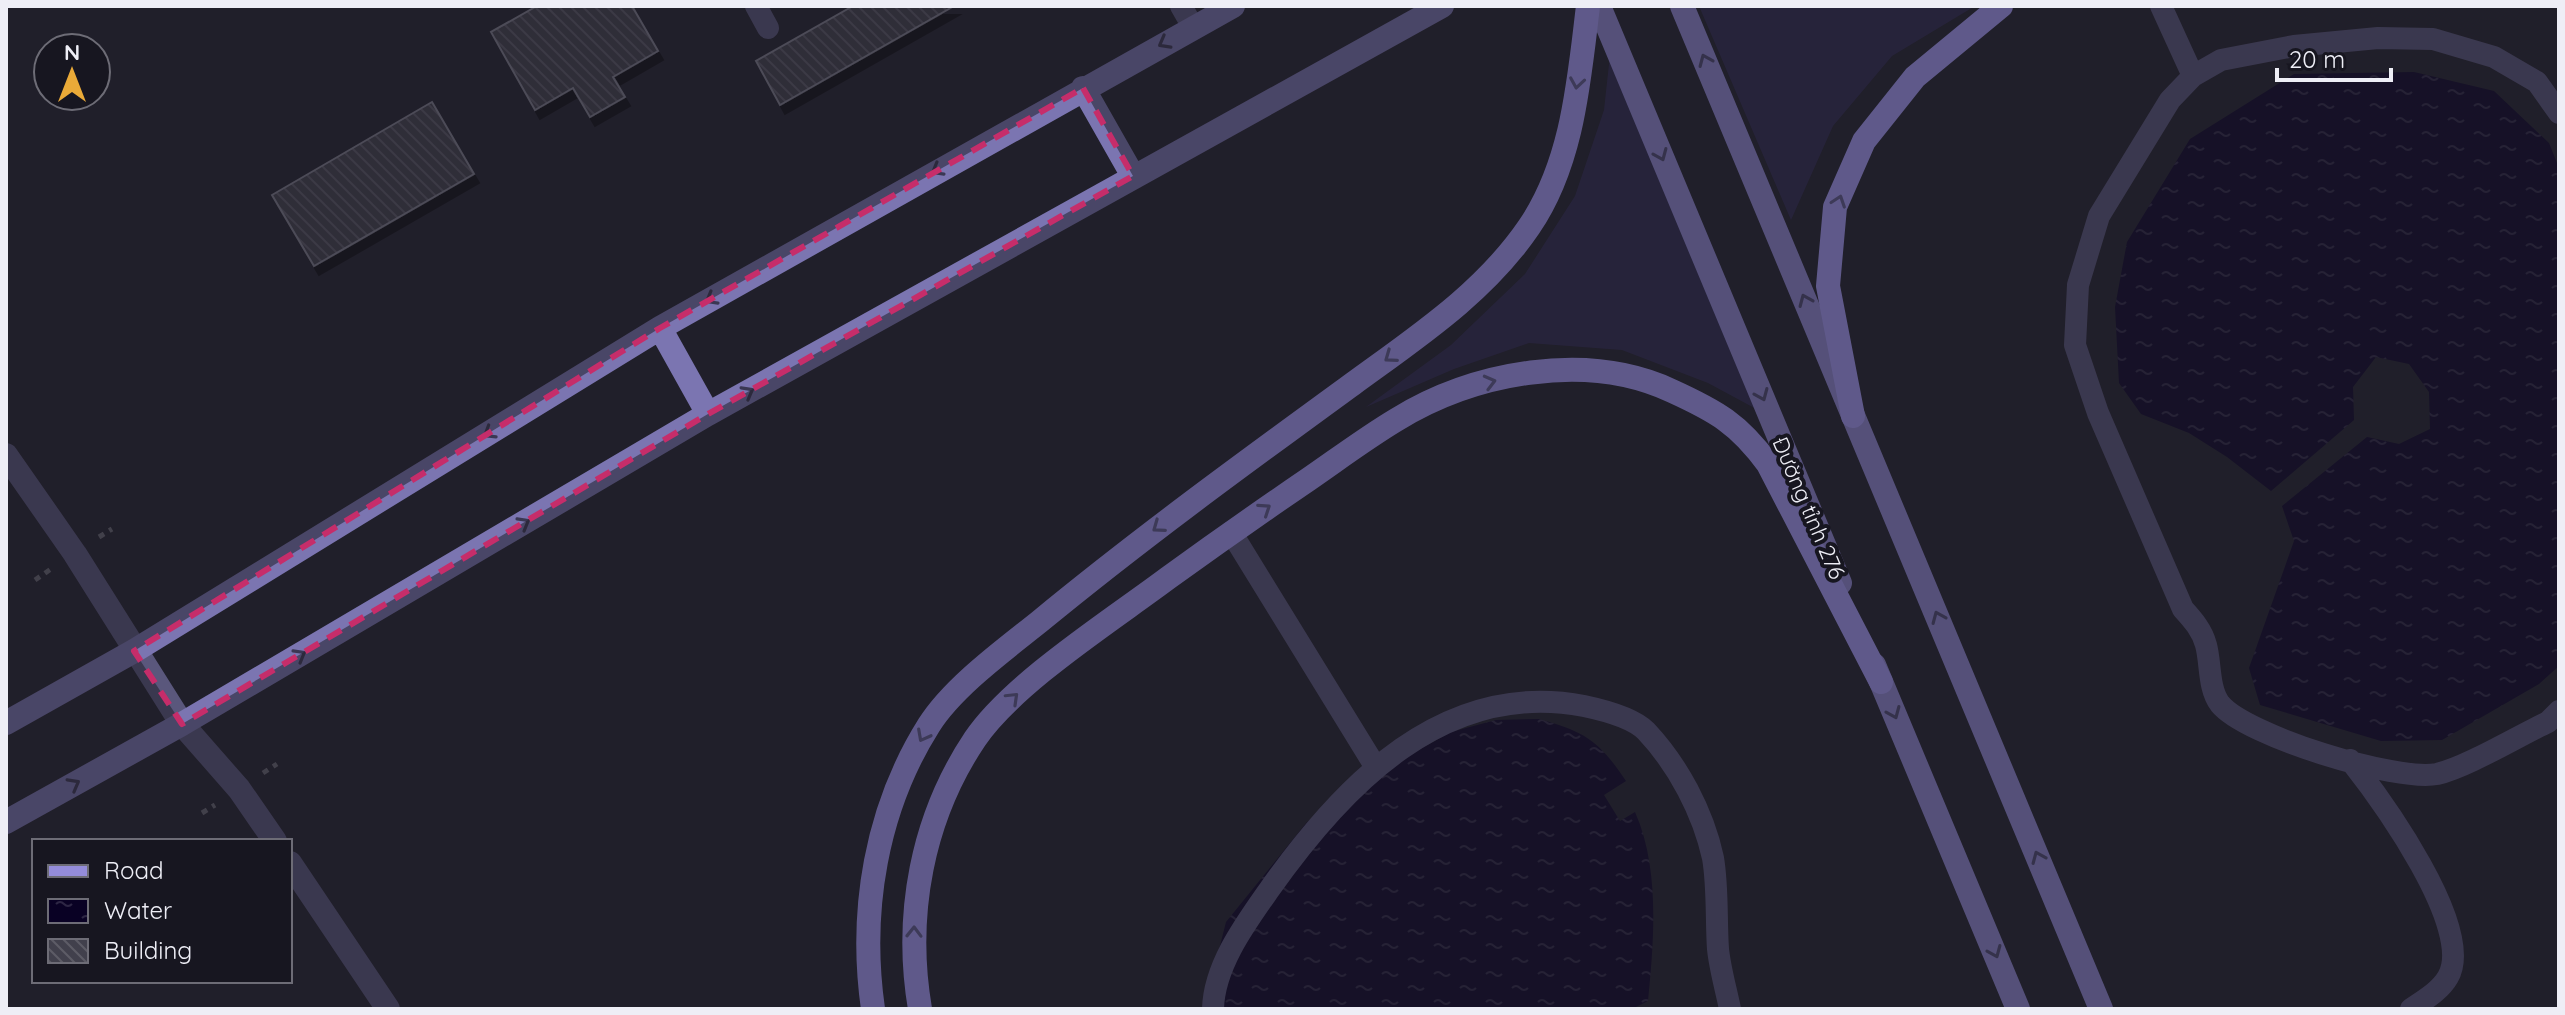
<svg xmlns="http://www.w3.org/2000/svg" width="2565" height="1015" viewBox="0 0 2565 1015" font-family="Quicksand,sans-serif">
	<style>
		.grass { fill: #2e294f }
		.water { fill: url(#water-ripples) }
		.building { fill: url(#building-back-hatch); stroke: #81808e; stroke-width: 2; filter: url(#shadow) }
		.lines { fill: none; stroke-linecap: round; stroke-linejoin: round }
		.path { stroke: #696872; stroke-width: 5; stroke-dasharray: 6 6; stroke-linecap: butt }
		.lane { stroke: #5a577c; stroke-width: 22 }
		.street { stroke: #5a577c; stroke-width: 24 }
		.secondary { stroke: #7b75b1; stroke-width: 24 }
		.primary { stroke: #948cda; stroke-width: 24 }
		.highway { stroke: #aba1ff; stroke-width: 24 }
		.oneway { stroke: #3a3753 }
		.oneway2 { stroke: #4f4b74 }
		.oneway3 { stroke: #615c90 }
		.marked { fill: none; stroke: #c62d6a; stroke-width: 6; stroke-dasharray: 16 10; stroke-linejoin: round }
		.labels { text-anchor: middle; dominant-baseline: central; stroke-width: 8; stroke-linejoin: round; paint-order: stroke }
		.street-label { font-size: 22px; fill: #eeeef6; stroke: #171620 }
	</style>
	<defs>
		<pattern id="water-ripples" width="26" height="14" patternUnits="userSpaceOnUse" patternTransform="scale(2)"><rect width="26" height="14" fill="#090124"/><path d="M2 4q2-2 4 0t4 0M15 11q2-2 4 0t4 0" fill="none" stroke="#2d2644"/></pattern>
		<pattern id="building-back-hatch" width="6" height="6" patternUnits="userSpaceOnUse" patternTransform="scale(2)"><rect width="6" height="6" fill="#41404c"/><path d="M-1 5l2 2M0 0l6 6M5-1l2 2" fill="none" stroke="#5d5c66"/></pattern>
		<filter id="shadow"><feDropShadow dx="5" dy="9" stdDeviation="0" flood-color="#0009"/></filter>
	</defs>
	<rect width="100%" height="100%" fill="#201f2a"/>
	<path class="grass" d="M 1699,6 L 1975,6 L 1892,56 L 1833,126 L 1791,220 Z
		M 1610,55 L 1760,411 L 1708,383 L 1622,350 L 1529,343 L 1454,369 L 1366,407 L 1451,345 L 1525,274 L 1575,196 L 1604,110 Z"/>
	<path class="water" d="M 2414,72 L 2494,91 L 2549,143 L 2559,168 L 2559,666 L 2539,684 L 2442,740 L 2381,741 L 2260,705 L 2249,668 L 2294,541 L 2282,506 L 2367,437 L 2399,444 L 2430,429 L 2429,392 L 2409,364 L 2376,357 L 2353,387 L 2354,420 L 2271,491 L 2227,457 L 2189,433 L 2141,414 L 2119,383 L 2115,307 L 2127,242 L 2190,139 L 2294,74 Z
		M 1539,719 C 1586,732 1599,741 1626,781 L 1604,795 L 1620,821 L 1635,812 C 1660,868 1654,941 1648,1001 L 1632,1009 L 1204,1009 L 1226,922 L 1307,822 L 1386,768 L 1451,732 L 1496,720 Z"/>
	<path class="building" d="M 537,6 L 632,6 L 658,51 L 613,77 L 625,97 L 590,117 L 573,88 L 535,110 L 491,32 Z
		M 853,6 L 954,6 L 780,105 L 756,61 Z
		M 432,102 L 474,174 L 314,266 L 272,195 Z"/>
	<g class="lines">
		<path class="path" d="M 99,537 L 112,529
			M 35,580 L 51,569
			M 263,773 L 277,764
			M 202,813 L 215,805"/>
		<path class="lane" d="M 756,6 L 768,28
			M 1181,6 L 1193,27
			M 2161,6 L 2193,76
			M 2559,113 L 2537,82 L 2494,57 L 2433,39 L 2378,38 L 2294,46 L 2221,60 L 2193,76 L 2170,100 L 2099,216 L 2078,285 L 2075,345 L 2098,413 L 2183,609 C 2193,620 2202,630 2206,645 C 2211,663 2208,688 2220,704 C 2246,736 2397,782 2437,774 C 2467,767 2518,736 2548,722 L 2559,711
			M 1231,532 L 1375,766
			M 2350,760 C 2380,798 2476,929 2448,977 C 2440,991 2424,1000 2411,1009
			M 1213,1009 C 1214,966 1245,924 1269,890 C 1343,785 1444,679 1584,706 C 1603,710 1632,717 1646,731 C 1678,765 1703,812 1713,858 C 1718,887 1716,920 1718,949 C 1720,969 1726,989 1730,1009"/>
		<path class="street" d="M 6,455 L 75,554 L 182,724 L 239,789 L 275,841
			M 290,863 L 388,1009"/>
		<path class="secondary" d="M 1083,88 L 1133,176
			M 660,328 L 708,414
			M 6,723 L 134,651 L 660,328 L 1233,6
			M 6,822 L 182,724 L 708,414 L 1442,6"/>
		<path class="primary" d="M 1599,6 L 1840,583
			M 1682,6 L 2101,1009
			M 1874,665 L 2018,1009"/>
		<path class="highway" d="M 1853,416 L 1828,286 L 1835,207 L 1864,141 L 1915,77 L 2001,6
			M 873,1009 C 859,911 876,809 929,725 C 953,687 1004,650 1039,622 C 1141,538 1247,461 1354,383 C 1417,337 1484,293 1529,227 C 1573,163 1579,80 1588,6
			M 920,1009 C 904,915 922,818 975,739 C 1013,683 1112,620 1168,578 C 1215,544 1262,511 1309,479 C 1338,459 1366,438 1396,420 C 1474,372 1587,351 1672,391 C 1716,411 1739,424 1768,464 L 1881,682"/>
	</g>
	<defs><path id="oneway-chevron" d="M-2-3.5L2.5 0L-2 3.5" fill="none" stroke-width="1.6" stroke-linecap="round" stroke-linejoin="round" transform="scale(2)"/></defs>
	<g class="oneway">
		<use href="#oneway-chevron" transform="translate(1164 43) rotate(151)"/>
		<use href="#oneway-chevron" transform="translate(937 170) rotate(150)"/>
		<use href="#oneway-chevron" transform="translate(711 299) rotate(150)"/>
		<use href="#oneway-chevron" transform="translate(748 392) rotate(-29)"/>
		<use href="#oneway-chevron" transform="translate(489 433) rotate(148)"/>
		<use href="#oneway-chevron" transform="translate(524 523) rotate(-30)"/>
		<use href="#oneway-chevron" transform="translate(300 655) rotate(-30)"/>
		<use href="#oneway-chevron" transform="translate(74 784) rotate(-29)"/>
	</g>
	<g class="oneway2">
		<use href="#oneway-chevron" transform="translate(1705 60) rotate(-113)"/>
		<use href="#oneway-chevron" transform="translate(1661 155) rotate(67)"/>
		<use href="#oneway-chevron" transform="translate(1805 300) rotate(-113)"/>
		<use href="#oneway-chevron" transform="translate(1762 395) rotate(67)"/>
		<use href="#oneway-chevron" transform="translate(1938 617) rotate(-113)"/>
		<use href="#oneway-chevron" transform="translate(1894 713) rotate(67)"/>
		<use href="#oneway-chevron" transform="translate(2038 857) rotate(-113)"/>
		<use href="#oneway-chevron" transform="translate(1995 952) rotate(67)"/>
	</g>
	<g class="oneway3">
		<use href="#oneway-chevron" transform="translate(1577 83) rotate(99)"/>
		<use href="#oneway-chevron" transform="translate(1839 201) rotate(-71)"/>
		<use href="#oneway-chevron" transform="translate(1390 357) rotate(144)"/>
		<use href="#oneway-chevron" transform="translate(1490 382) rotate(-15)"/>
		<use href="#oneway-chevron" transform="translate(1265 509) rotate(-34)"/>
		<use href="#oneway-chevron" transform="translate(1158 527) rotate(144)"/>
		<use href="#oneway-chevron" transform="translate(1013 698) rotate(-44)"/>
		<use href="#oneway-chevron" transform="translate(923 736) rotate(118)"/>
		<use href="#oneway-chevron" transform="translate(914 932) rotate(-89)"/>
	</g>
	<path d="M0 0H2565V1015H0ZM 1083,88 L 1133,176 L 708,414 L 182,724 L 134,651 L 660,328 Z" fill="#201f2a" fill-opacity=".55" fill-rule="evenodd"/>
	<path class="marked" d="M 1083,88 L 1133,176 L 708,414 L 182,724 L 134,651 L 660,328 Z"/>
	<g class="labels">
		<g class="street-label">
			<text transform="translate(1809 508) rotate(67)">Đường tỉnh 276</text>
		</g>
	</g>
	<rect width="2565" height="1015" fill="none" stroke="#eeeef6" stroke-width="16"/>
	<rect x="32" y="839" width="260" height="144" fill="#171620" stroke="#6d6c76" stroke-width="2"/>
	<rect x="48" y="865" width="40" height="12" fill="#948cda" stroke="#6d6c76" stroke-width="2"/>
	<text x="104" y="879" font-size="24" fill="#eeeef6">Road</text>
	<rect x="48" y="899" width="40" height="24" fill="url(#water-ripples)" stroke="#6d6c76" stroke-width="2"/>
	<text x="104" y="919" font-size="24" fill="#eeeef6">Water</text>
	<rect x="48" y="939" width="40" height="24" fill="url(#building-back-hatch)" stroke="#6d6c76" stroke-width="2"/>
	<text x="104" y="959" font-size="24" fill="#eeeef6">Building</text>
	<g transform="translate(72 72)"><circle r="38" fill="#171620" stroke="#6d6c76" stroke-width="2"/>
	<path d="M0-6L14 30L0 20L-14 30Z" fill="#eaaa38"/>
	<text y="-12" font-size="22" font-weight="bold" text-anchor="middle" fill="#eeeef6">N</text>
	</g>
	<path d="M2277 68v12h114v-12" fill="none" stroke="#eeeef6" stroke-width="4"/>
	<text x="2289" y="68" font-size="24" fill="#eeeef6" stroke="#171620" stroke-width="6" paint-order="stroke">20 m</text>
</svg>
